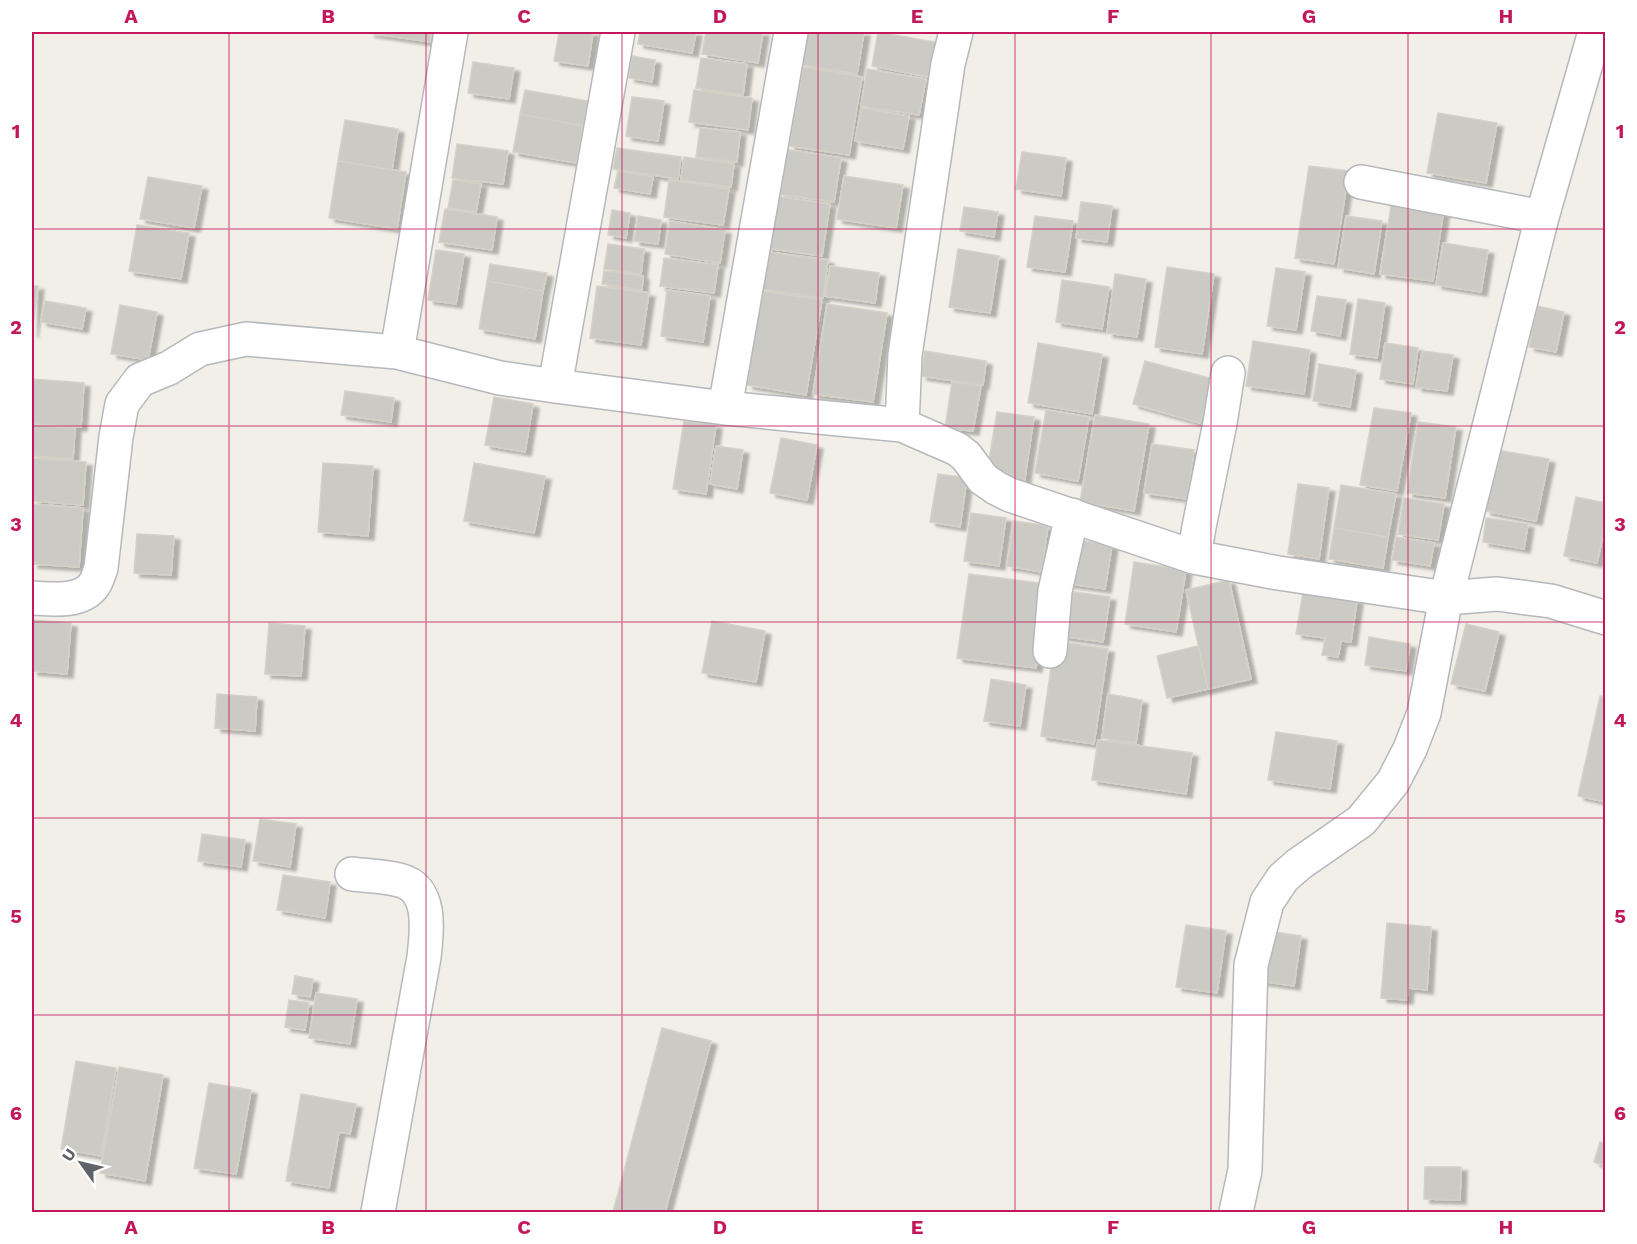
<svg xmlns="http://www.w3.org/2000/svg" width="1637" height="1244" viewBox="0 0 1637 1244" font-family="'Work Sans',sans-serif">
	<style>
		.building { fill: #cccac5; stroke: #d6d1c6; stroke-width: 1.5; filter: url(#shadow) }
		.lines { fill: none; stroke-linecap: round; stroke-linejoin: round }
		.street-casing { stroke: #b5b8bc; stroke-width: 36 }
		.street { stroke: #fff; stroke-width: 33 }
		.grid { fill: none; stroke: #c2185b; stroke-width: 1.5; stroke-opacity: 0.55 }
		.neatline { fill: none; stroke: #c2185b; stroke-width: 2 }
		.grid-label { font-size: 20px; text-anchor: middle; font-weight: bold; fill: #c2185b }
	</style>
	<defs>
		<filter id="shadow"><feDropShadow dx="6" dy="4" stdDeviation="1.5" flood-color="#0004"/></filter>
	</defs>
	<rect width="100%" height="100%" fill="#f1efe8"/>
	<path class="building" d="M 369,32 L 432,32 L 430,42 L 369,33 Z
		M 559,32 L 593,32 L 588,66 L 554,61 Z
		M 640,32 L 696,32 L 692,53 L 638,44 Z
		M 706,32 L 763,32 L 758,63 L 702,54 Z
		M 807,32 L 864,32 L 857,74 L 802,65 Z
		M 878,32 L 940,43 L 934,78 L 872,66 Z
		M 632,56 L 655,60 L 652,82 L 629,78 Z
		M 701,58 L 747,64 L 743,95 L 696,88 Z
		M 473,62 L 514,68 L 509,99 L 468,93 Z
		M 803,67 L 862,77 L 849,155 L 789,146 Z
		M 867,69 L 926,79 L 919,115 L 861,106 Z
		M 525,90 L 588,101 L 583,126 L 520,114 Z
		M 694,90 L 752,98 L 748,130 L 689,122 Z
		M 632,97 L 664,101 L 658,141 L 626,136 Z
		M 861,108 L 909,116 L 903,149 L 855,141 Z
		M 1438,113 L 1497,123 L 1486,183 L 1427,173 Z
		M 520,114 L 583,126 L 576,163 L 513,152 Z
		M 345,120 L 398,129 L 392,170 L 338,161 Z
		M 700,128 L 740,132 L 737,162 L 696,157 Z
		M 457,144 L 508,151 L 503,184 L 452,178 Z
		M 617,148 L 681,157 L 678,179 L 613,169 Z
		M 785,149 L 841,158 L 834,202 L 778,194 Z
		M 1022,152 L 1066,158 L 1061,196 L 1016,189 Z
		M 684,157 L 734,164 L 731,187 L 681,180 Z
		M 338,161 L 406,172 L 397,229 L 329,218 Z
		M 1309,166 L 1349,171 L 1334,264 L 1295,258 Z
		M 618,171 L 653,177 L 650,194 L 614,188 Z
		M 844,176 L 903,185 L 896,228 L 837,219 Z
		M 148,177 L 202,186 L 194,228 L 140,219 Z
		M 453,180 L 481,184 L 476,212 L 448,208 Z
		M 669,180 L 729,189 L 723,225 L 664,217 Z
		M 774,196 L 830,204 L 822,256 L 766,248 Z
		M 1392,200 L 1444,208 L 1433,281 L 1380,274 Z
		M 1081,202 L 1112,206 L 1107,242 L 1076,238 Z
		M 964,207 L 998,212 L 994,237 L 960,231 Z
		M 445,209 L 497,217 L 492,250 L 439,242 Z
		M 612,210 L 630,213 L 626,238 L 608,235 Z
		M 638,216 L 661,220 L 658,244 L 634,241 Z
		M 1035,216 L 1073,221 L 1065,272 L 1027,267 Z
		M 1346,216 L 1382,221 L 1374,274 L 1338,268 Z
		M 670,221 L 725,230 L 720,263 L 665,254 Z
		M 137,225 L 189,233 L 181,279 L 129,271 Z
		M 1443,243 L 1488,250 L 1481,292 L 1436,285 Z
		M 608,244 L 644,249 L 641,274 L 604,269 Z
		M 958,249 L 999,256 L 990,313 L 949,307 Z
		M 436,250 L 464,254 L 456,304 L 428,300 Z
		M 768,252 L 828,260 L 823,298 L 762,289 Z
		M 664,258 L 718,265 L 714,293 L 660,286 Z
		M 490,264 L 547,273 L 543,291 L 487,281 Z
		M 830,266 L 879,273 L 875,303 L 825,296 Z
		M 1167,267 L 1214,274 L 1202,354 L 1155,347 Z
		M 1276,268 L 1305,272 L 1296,330 L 1267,326 Z
		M 604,271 L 643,276 L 642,290 L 602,284 Z
		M 1115,274 L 1146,279 L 1137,337 L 1107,333 Z
		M 1062,280 L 1109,287 L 1102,329 L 1056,322 Z
		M 487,281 L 543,291 L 535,339 L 479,329 Z
		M 32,286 L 38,286 L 32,334 Z
		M 597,286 L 649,293 L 641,345 L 590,338 Z
		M 667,290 L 710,296 L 703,342 L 661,336 Z
		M 762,291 L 822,300 L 806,395 L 747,385 Z
		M 1317,296 L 1346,300 L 1340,336 L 1311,331 Z
		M 1358,299 L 1385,303 L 1377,358 L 1350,354 Z
		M 45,301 L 86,308 L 82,329 L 41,322 Z
		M 827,304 L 887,313 L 873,402 L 813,394 Z
		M 120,305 L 157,312 L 148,360 L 111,354 Z
		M 1537,306 L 1564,312 L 1556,352 L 1529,347 Z
		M 1253,341 L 1310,350 L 1304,394 L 1246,386 Z
		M 1038,343 L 1102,354 L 1092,414 L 1028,403 Z
		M 1385,343 L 1418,348 L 1413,384 L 1380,379 Z
		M 925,351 L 986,361 L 983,385 L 921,376 Z
		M 1422,351 L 1453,355 L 1447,391 L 1416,387 Z
		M 1145,361 L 1213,379 L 1200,423 L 1133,404 Z
		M 1319,364 L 1356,370 L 1350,407 L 1313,401 Z
		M 32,379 L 84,383 L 81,427 L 32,424 Z
		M 952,382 L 981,386 L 973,431 L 945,428 Z
		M 345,391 L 394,398 L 391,422 L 341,415 Z
		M 494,397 L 533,404 L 525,452 L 485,445 Z
		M 1374,408 L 1411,413 L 1397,491 L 1360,485 Z
		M 1046,410 L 1089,417 L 1078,481 L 1035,473 Z
		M 997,412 L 1034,417 L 1024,484 L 986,478 Z
		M 1095,415 L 1149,424 L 1134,511 L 1080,502 Z
		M 684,421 L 716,425 L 706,494 L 673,489 Z
		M 1418,422 L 1456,427 L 1445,498 L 1407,493 Z
		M 32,425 L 75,428 L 73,459 L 32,456 Z
		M 781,438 L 817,445 L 807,500 L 770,493 Z
		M 1152,444 L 1194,450 L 1187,499 L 1144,493 Z
		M 716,446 L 743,450 L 737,489 L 710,484 Z
		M 1497,450 L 1549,459 L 1536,521 L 1485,511 Z
		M 32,458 L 86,462 L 83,505 L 32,501 Z
		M 323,463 L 373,466 L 368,536 L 318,532 Z
		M 474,463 L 545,476 L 534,533 L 464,521 Z
		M 938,474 L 967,478 L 960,527 L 930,522 Z
		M 1298,484 L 1329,488 L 1319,559 L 1288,554 Z
		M 1341,485 L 1396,494 L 1388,537 L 1334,528 Z
		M 1576,497 L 1606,503 L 1606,521 L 1597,563 L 1564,556 Z
		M 1404,498 L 1444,504 L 1438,540 L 1398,534 Z
		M 32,504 L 83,508 L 79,567 L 32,564 Z
		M 971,513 L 1006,518 L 999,566 L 964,561 Z
		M 1486,518 L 1528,524 L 1524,549 L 1483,542 Z
		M 1014,521 L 1048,526 L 1041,572 L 1007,566 Z
		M 1334,528 L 1388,537 L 1383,568 L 1329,559 Z
		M 137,534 L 174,536 L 171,575 L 134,573 Z
		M 1396,537 L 1434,543 L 1430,566 L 1392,560 Z
		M 1070,539 L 1112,545 L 1105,589 L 1064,583 Z
		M 1134,562 L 1186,570 L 1176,632 L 1125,624 Z
		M 969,574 L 1047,584 L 1036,668 L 957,658 Z
		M 1229,580 L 1251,679 L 1208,689 L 1186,590 Z
		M 1068,591 L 1110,597 L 1103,642 L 1061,636 Z
		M 1303,592 L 1357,600 L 1351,642 L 1341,641 L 1338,657 L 1322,655 L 1325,638 L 1296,634 Z
		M 32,620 L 71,623 L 67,674 L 32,671 Z
		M 712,621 L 765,631 L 756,682 L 702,673 Z
		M 269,623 L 305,626 L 301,676 L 265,674 Z
		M 1466,624 L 1499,632 L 1485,691 L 1451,684 Z
		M 1369,637 L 1410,644 L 1406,671 L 1365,665 Z
		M 1055,641 L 1108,649 L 1094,744 L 1041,736 Z
		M 1198,646 L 1208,689 L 1167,698 L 1157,656 Z
		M 991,679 L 1026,685 L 1020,726 L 984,721 Z
		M 217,694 L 257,697 L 255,731 L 215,728 Z
		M 1108,694 L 1142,700 L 1136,743 L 1102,738 Z
		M 1600,696 L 1606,697 L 1606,802 L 1578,796 Z
		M 1276,732 L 1337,741 L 1330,789 L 1268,780 Z
		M 1098,740 L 1192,753 L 1186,794 L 1092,780 Z
		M 260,819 L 296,824 L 290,867 L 253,861 Z
		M 202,834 L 245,840 L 241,867 L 198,861 Z
		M 283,875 L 330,882 L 325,918 L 277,910 Z
		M 1387,923 L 1431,927 L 1427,990 L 1408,988 L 1407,1000 L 1381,998 Z
		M 1186,925 L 1226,931 L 1217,993 L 1176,987 Z
		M 1267,931 L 1301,936 L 1294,986 L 1260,981 Z
		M 295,976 L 313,979 L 310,997 L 292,994 Z
		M 316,993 L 357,999 L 350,1044 L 309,1038 Z
		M 289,1000 L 309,1003 L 305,1030 L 285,1027 Z
		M 662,1028 L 711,1041 L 665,1212 L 613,1212 Z
		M 76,1061 L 116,1068 L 101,1156 L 61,1149 Z
		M 119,1067 L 163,1075 L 145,1181 L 100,1173 Z
		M 209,1083 L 251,1090 L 236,1174 L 194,1168 Z
		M 301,1094 L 356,1104 L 350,1134 L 339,1132 L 329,1188 L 286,1181 Z
		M 1600,1142 L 1606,1144 L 1606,1166 L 1594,1162 Z
		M 1425,1167 L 1461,1167 L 1460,1200 L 1424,1199 Z"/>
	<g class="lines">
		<defs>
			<path id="street" d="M 956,32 L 948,64 L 905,355 L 902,425 L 957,449 L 966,456 L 983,479 L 996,488 L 1010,495 L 1194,557 L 1278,573 L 1446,598 L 1497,594 L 1551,601 L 1606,618
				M 1361,182 L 1542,217
				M 397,352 L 451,32
				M 555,386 L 618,32
				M 725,408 L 791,32
				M 1194,557 L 1199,527 L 1220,423 L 1228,373
				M 32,598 C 51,599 80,603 93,586 C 97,582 99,573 101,568 L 116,437 L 122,404 L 140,380 L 169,368 L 200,349 L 246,339 L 397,352 L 500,378 L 555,386 L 725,408 L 902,425
				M 1050,651 L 1055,591 L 1072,515
				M 352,874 C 367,876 384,876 399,880 C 433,888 427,931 424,957 L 378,1212
				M 1236,1212 L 1245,1170 L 1251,965 L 1267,902 L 1283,878 L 1299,864 L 1361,821 L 1393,782 L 1410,749 L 1424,713 L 1446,598 L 1542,217 L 1595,32"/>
		</defs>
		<use href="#street" class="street-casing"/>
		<use href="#street" class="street"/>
	</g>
	<path class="grid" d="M 229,32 L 229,1212M 426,32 L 426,1212M 622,32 L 622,1212M 818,32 L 818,1212M 1015,32 L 1015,1212M 1211,32 L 1211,1212M 1408,32 L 1408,1212M 32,229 L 1606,229M 32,426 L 1606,426M 32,622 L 1606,622M 32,818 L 1606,818M 32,1015 L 1606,1015"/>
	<rect width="1637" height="1244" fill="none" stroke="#ffffff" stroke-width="66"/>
	<g transform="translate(81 1163) rotate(304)" stroke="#ffffff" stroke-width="4.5" paint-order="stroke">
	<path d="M0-4.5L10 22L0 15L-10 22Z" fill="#5f6368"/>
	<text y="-9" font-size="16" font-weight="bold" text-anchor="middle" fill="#5f6368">U</text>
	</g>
	<rect x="33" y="33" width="1571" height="1178" class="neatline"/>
	<g class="grid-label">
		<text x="131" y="23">A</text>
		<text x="328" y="23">B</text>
		<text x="524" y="23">C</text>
		<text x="720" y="23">D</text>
		<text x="917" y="23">E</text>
		<text x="1113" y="23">F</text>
		<text x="1309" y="23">G</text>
		<text x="1506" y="23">H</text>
		<text x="16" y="138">1</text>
		<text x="1620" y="138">1</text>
		<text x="16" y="334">2</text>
		<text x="1620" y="334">2</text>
		<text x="16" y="531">3</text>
		<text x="1620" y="531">3</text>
		<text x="16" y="727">4</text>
		<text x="1620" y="727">4</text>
		<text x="16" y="923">5</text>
		<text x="1620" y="923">5</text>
		<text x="16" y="1120">6</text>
		<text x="1620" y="1120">6</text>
		<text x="131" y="1234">A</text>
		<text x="328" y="1234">B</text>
		<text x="524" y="1234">C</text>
		<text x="720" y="1234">D</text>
		<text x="917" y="1234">E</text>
		<text x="1113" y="1234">F</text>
		<text x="1309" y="1234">G</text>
		<text x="1506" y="1234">H</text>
	</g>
</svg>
